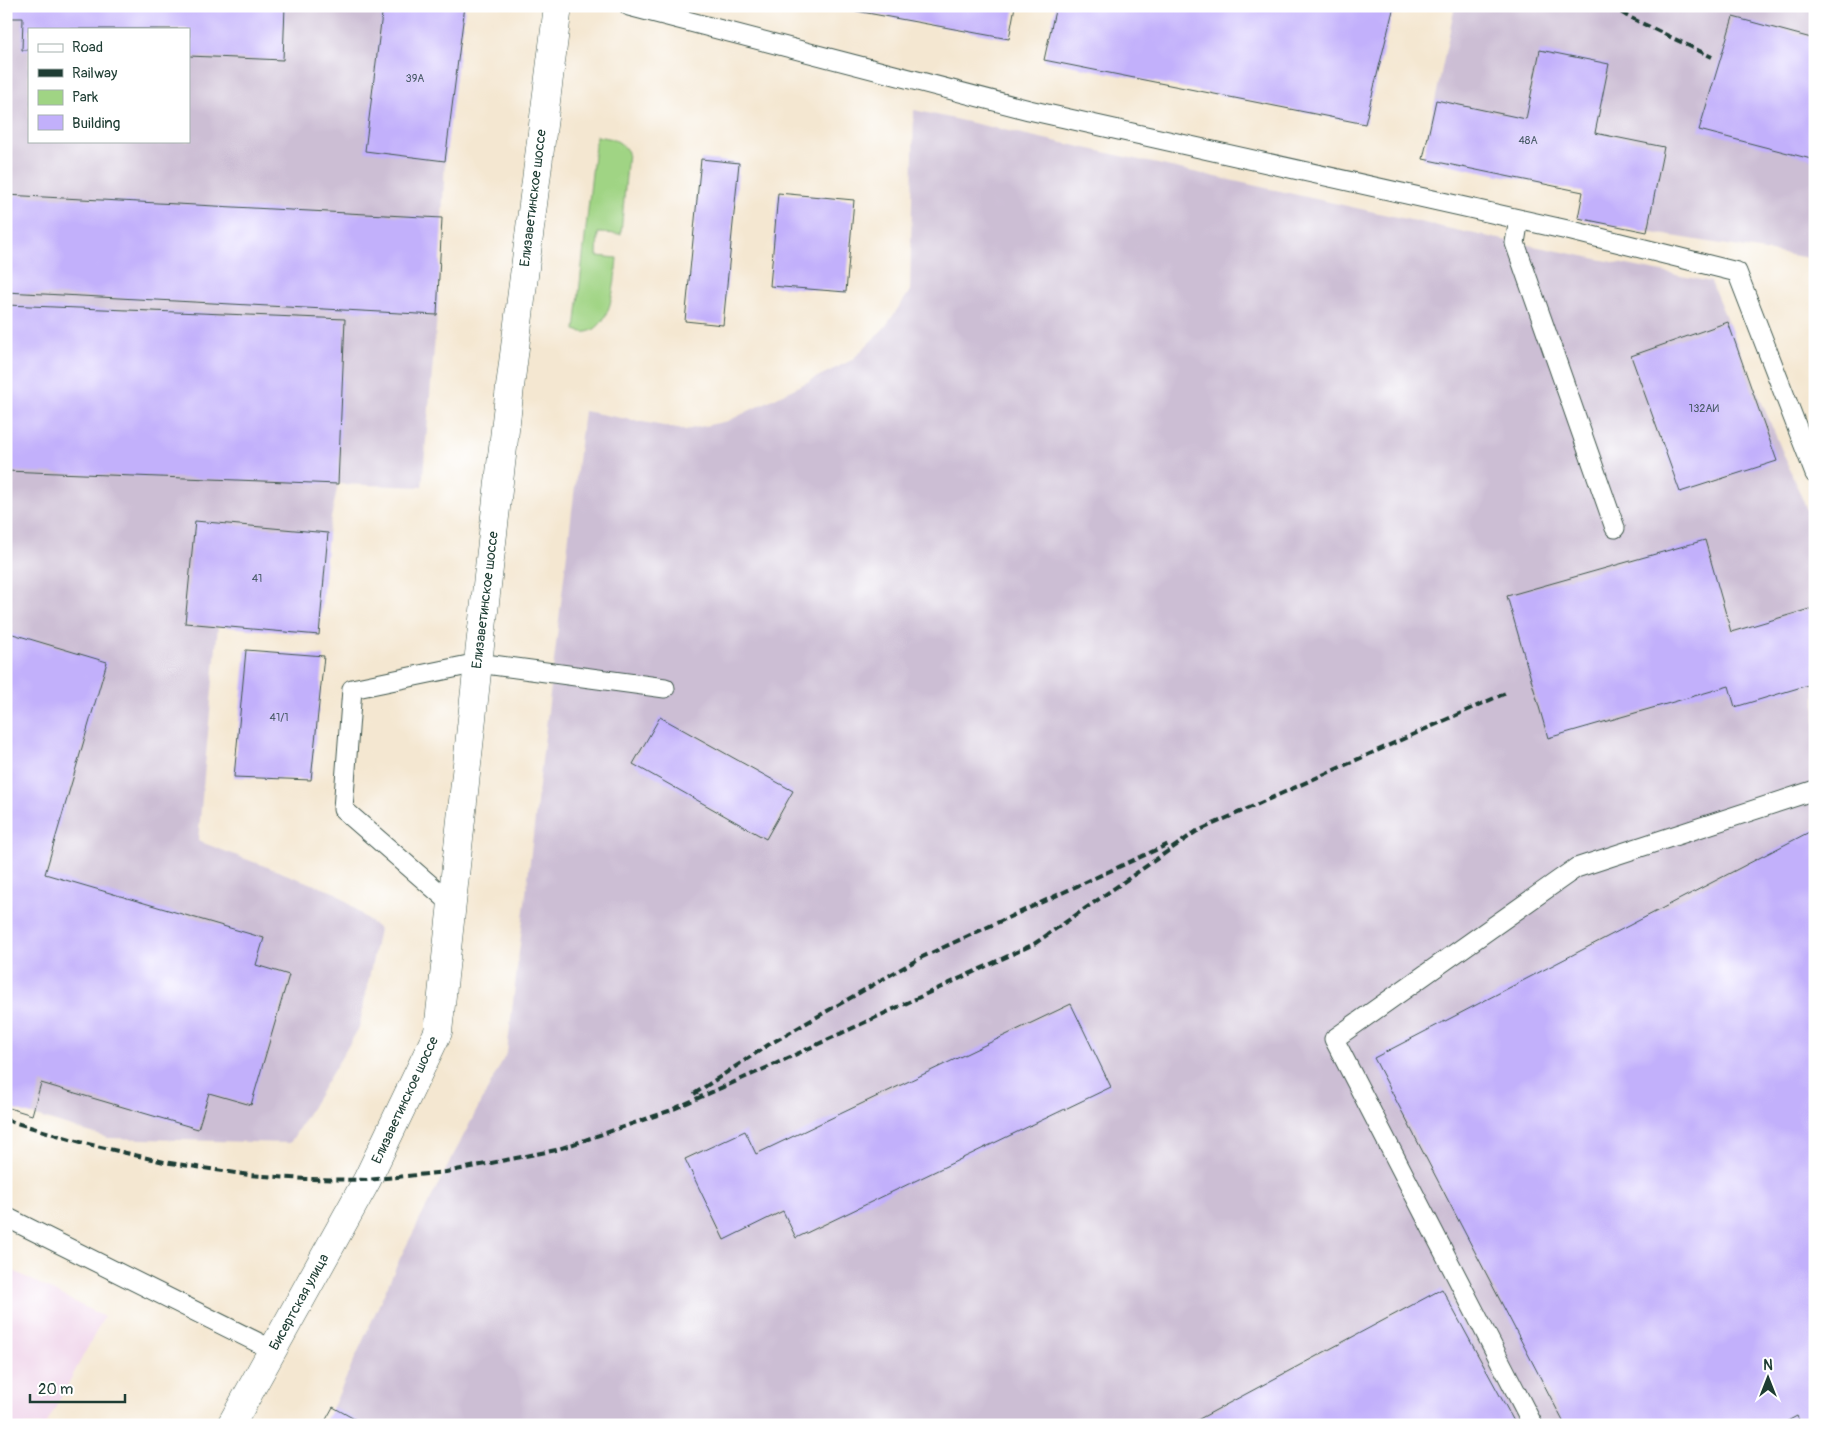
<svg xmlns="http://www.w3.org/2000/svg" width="1821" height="1431" viewBox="0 0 1821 1431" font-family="Pangolin,sans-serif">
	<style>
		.built { fill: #eed0e8 }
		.industrial { fill: #ccbed4; fill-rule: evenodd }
		.green { fill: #a0d484; stroke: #60885c }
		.building { fill: #c2b0fb }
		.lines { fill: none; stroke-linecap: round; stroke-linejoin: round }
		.service-casing { stroke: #3f564c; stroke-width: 21 }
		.secondary-casing { stroke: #3f564c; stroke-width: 29 }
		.service { stroke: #fff; stroke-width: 19 }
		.secondary { stroke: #fff; stroke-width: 28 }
		.rail { stroke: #1f3d34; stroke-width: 4; stroke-dasharray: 8 4; stroke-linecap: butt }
		.labels { text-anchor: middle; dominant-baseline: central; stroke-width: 4; stroke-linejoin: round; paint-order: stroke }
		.number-label { font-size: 11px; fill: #485a66 }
		.street-label { font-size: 14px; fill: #1f3d34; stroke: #fff }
	</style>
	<rect width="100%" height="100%" fill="#fff"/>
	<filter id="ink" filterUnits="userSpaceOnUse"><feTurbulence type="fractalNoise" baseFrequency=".02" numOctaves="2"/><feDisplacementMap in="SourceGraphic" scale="10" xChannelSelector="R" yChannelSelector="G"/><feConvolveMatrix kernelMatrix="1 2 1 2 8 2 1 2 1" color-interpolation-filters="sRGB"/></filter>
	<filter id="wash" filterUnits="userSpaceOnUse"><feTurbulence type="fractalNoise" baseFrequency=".0096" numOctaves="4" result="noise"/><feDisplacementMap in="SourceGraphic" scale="20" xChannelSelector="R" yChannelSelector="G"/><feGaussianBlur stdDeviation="1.12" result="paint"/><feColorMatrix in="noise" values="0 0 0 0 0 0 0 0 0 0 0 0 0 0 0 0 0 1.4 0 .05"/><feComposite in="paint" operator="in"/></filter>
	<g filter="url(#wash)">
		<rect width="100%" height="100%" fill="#f4e7d1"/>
		<path class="built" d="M 6,1267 L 104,1317 L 46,1425 L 6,1425 Z"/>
		<path class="industrial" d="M 6,6 L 465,6 L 445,161 L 437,315 L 422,487 L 338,484 L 328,533 L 319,635 L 218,626 L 198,841 L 336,893 L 379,929 L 359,1028 L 290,1143 L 108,1138 L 6,1107 ZM 29,29 L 189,29 L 189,141 L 29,141 Z
			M 1455,6 L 1815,6 L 1815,259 L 1647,232 L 1578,218 L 1583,192 L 1423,159 Z
			M 914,110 L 1460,231 L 1711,282 L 1815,529 L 1815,1425 L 323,1425 L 333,1407 L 401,1256 L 507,1052 L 584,411 L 685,430 L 728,421 L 852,360 L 885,327 L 910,291 Z"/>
		<path class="green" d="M 596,136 C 610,138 620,139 628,152 L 621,234 L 598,233 L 597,256 L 617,258 C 615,278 613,327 587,332 C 584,333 578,331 575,330 Z"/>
		<g id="blocks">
			<path class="building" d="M 6,6 L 285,6 L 283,60 L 189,56 L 189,29 L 29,29 L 29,50 L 22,50 L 23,18 L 6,18 Z
				M 383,6 L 465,6 L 445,161 L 365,151 Z
				M 829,6 L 1015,6 L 1009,39 Z
				M 1056,6 L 1394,6 L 1365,124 L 1044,60 Z
				M 1733,17 L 1815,39 L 1815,160 L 1699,130 Z
				M 1540,50 L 1609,64 L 1595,133 L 1664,147 L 1647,232 L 1578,218 L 1583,192 L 1423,159 L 1436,100 L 1526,119 Z
				M 701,159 L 739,163 L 723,325 L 685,321 Z
				M 778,193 L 854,200 L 846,292 L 770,286 Z
				M 6,195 L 442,218 L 437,315 L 6,292 Z
				M 6,305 L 345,319 L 338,484 L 6,471 Z
				M 1728,322 L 1777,461 L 1680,492 L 1631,356 Z
				M 195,521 L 328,533 L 319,635 L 185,623 Z
				M 1705,540 L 1731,632 L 1813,608 L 1815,614 L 1815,683 L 1735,707 L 1729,686 L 1548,738 L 1507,596 Z
				M 6,632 L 107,662 L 45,874 L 264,938 L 256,965 L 289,975 L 251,1105 L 209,1093 L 198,1129 L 41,1083 L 32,1115 L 6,1107 L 6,897 L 8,889 L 6,889 Z
				M 246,650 L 324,656 L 311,780 L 234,777 Z
				M 660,717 L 793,791 L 766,839 L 633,764 Z
				M 1815,829 L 1815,1425 L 1801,1425 L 1797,1416 L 1780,1425 L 1565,1425 L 1374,1058 Z
				M 1071,1004 L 1111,1087 L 796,1238 L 783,1211 L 724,1240 L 685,1159 L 745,1131 L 756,1154 Z
				M 1442,1289 L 1516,1425 L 1188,1425 Z
				M 333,1407 L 365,1425 L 323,1425 Z"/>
		</g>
	</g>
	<g filter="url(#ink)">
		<use href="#blocks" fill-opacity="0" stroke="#3f564c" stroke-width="1"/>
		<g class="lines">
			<defs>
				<path id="service" d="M 629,6 L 1029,110 L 1572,231 L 1737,272 L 1815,474
					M 1519,219 L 1515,243 L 1615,528
					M 452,904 L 343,809 L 352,689 L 478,663 L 665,688
					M 6,1217 L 273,1350
					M 1533,1425 L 1334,1039 L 1576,868 L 1815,790"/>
				<path id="secondary" d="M 231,1425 L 367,1180 L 438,1032 L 478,663 L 510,387 L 558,6"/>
			</defs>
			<use href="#service" class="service-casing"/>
			<use href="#secondary" class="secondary-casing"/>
			<use href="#service" class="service"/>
			<use href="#secondary" class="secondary"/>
			<path class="rail" d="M 1611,6 L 1627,16 L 1712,57
				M 1191,834 L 1508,692
				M 694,1094 L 768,1045 L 920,958 L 1171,843
				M 6,1120 L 84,1143 L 164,1162 L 249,1175 L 306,1179 L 367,1180 L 446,1172 L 556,1150 L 669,1111 L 775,1064 L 1034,944 L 1197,831"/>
		</g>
	</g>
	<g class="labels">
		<g class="number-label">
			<text x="415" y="78">39А</text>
			<text x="1528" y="140">48А</text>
			<text x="1704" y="408">132АИ</text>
			<text x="257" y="578">41</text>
			<text x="279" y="717">41/1</text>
		</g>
		<g class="street-label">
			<text transform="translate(533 198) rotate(-83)">Елизаветинское шоссе</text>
			<text transform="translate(485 600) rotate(-83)">Елизаветинское шоссе</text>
			<text transform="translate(405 1100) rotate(-65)">Елизаветинское шоссе</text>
			<text transform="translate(299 1302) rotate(-61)">Бисертская улица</text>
		</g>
	</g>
	<rect width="1821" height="1431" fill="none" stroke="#fff" stroke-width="25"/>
	<rect x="28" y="28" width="162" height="115" fill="#ffffff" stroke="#a5b1ae"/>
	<rect x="38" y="44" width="25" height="8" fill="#ffffff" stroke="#a5b1ae"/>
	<text x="72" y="52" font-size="15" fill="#1f3d34">Road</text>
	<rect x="38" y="69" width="25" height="8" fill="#1f3d34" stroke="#a5b1ae"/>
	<text x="72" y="78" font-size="15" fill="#1f3d34">Railway</text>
	<rect x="38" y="90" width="25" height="15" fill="#a0d484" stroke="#a5b1ae"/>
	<text x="72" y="102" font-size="15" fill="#1f3d34">Park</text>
	<rect x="38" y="115" width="25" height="15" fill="#c2b0fb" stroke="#a5b1ae"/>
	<text x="72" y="128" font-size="15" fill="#1f3d34">Building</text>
	<g transform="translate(1768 1378)" stroke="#ffffff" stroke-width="4" paint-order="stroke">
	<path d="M0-4L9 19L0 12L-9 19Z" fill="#1f3d34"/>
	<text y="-8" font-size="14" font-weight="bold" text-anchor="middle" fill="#1f3d34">N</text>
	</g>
	<path d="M30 1394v8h95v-8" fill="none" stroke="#1f3d34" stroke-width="2.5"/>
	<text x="38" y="1394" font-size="15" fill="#1f3d34" stroke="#ffffff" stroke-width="4" paint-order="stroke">20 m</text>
</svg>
